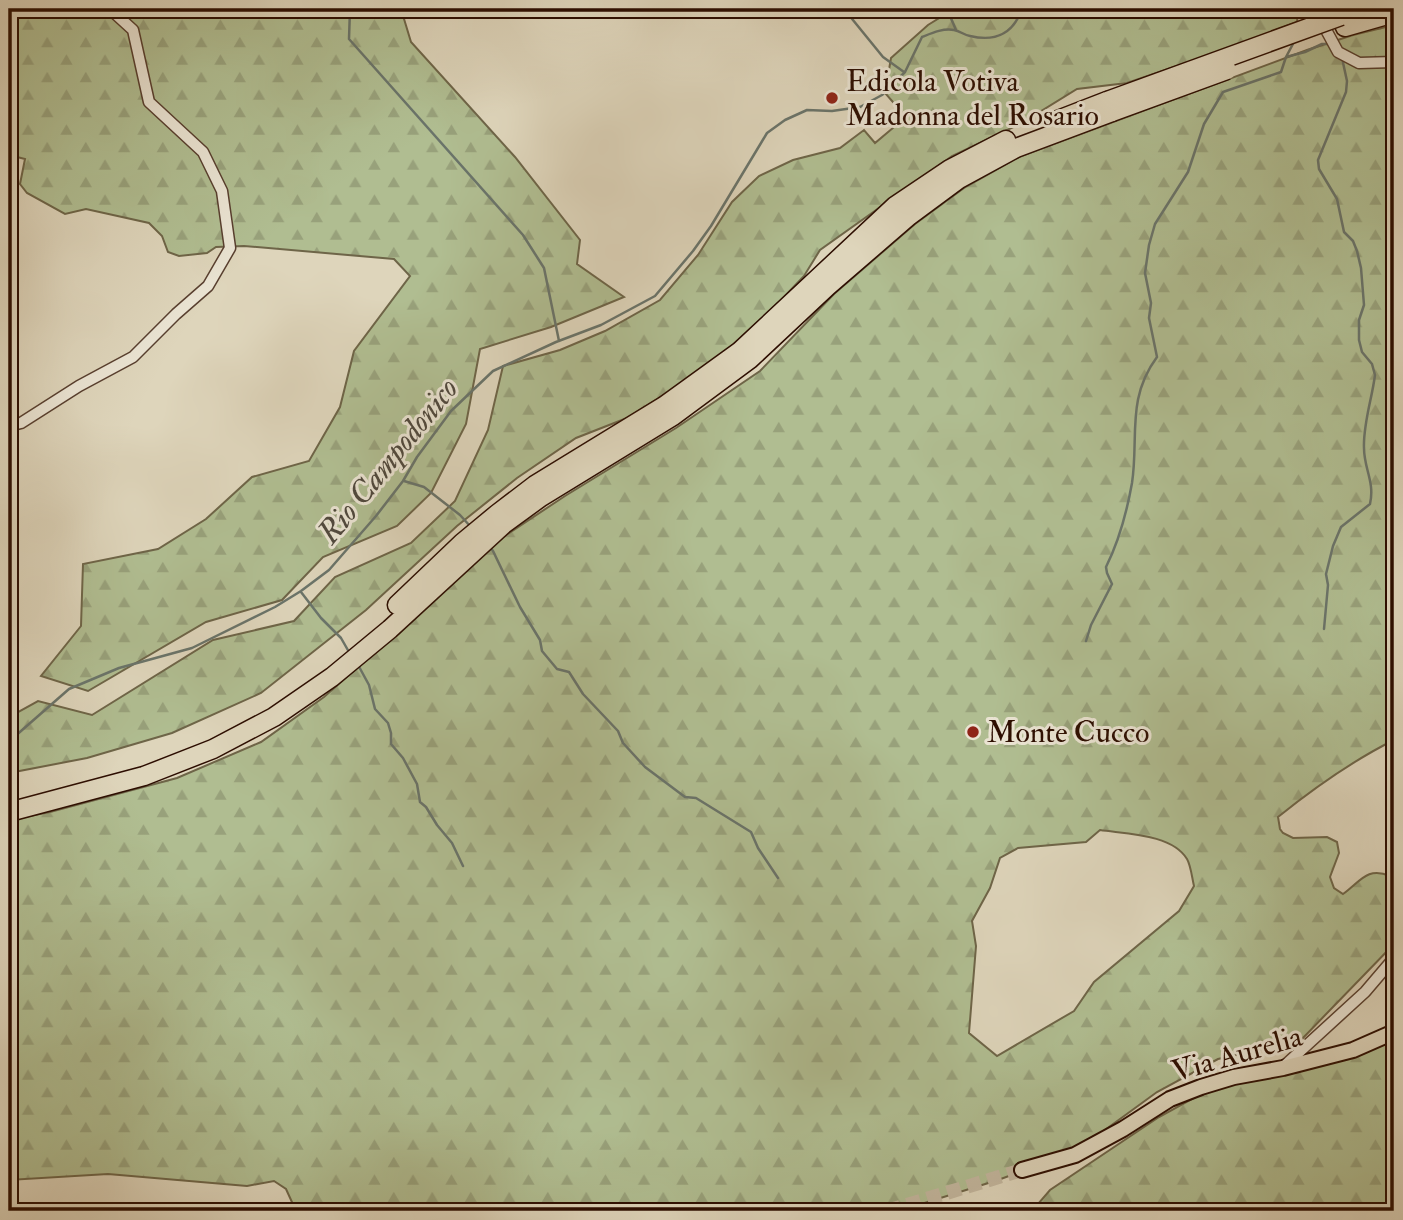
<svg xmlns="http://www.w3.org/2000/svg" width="1403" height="1220" viewBox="0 0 1403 1220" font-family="'IM FELL Double Pica',serif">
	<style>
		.forest { fill: url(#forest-firs); stroke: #6e6548; stroke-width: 2; fill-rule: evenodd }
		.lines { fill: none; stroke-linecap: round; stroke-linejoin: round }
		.stream { stroke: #6a746a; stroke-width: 2.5 }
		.primary-tunnel { stroke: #c3b79f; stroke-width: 14; stroke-dasharray: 14 7; stroke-linecap: butt }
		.street-casing { stroke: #583f2f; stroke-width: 13 }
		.primary-casing { stroke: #2c0d00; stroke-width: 18 }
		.highway-casing { stroke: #2c0d00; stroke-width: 21 }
		.street { stroke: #eae4d3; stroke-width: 10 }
		.primary { stroke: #ded5bb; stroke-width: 14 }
		.highway { stroke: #ded5bb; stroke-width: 18 }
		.highway-bridge-casing { stroke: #2c0d00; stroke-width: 21; stroke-linecap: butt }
		.highway-bridge { stroke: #ded5bb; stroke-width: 18 }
		.poi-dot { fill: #8f2418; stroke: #eae4d3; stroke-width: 2.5 }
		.labels { text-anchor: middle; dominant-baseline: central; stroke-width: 6; stroke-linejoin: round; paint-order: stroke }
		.poi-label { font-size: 30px; fill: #2c0d00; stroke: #eae4d3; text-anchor: start }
		.street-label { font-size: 30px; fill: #2c0d00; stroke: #eae4d3 }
		.water-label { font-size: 32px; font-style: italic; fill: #50493e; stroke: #eae4d3 }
	</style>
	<defs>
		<pattern id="forest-firs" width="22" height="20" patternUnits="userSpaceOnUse" patternTransform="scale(1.75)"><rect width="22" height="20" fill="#b0bd91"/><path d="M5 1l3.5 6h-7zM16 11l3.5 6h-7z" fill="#98a17b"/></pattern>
	</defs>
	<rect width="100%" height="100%" fill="#ded5bb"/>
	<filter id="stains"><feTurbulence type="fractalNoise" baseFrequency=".00286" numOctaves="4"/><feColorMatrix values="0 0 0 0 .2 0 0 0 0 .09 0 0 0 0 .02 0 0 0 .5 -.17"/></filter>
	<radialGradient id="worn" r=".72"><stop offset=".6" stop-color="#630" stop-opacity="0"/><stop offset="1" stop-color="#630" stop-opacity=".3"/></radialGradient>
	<path class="forest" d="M 9,9 L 401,9 L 411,42 L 515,157 L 580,240 L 577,264 L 624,297 L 551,327 L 480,349 L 466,424 L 431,493 L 397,526 L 323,557 L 282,600 L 206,622 L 88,691 L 41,676 L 81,626 L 83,564 L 158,549 L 206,519 L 252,477 L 309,461 L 340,407 L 354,351 L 410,276 L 394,259 L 244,246 L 216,247 L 207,253 L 179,256 L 168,252 L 162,236 L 149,223 L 86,209 L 65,214 L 27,193 L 20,184 L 25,159 L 9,155 Z
		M 954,9 L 1298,9 L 1297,22 L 1221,51 L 1127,83 L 1077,89 L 1020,124 L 952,156 L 820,250 L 804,276 L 759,323 L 702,371 L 627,418 L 576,438 L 517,478 L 457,526 L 366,610 L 261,693 L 172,733 L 87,758 L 9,773 L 9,717 L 38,701 L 92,715 L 213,640 L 294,621 L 335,577 L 411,543 L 455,501 L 488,430 L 503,366 L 560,350 L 605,331 L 660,300 L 698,255 L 732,202 L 759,176 L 793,160 L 840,148 L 864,130 L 875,143 L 906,117 L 885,93 L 891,58 L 928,25 Z
		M 1394,25 L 1394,740 C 1352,761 1314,788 1278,817 L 1280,829 L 1283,833 L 1293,838 L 1327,837 L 1337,842 L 1339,853 L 1330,877 L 1334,888 L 1343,894 C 1360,882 1367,866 1390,876 L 1394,886 L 1394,944 L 1301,1040 L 1218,1059 L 1157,1092 L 1076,1151 L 998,1180 L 899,1211 L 296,1211 L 286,1189 L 274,1181 L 247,1186 L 108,1174 L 9,1180 L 9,820 L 50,812 L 177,778 L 261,742 L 324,697 L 431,603 L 491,545 L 565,496 L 676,428 L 760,371 L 834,294 L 915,224 L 964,188 L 1019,157 L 1307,50 L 1353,35 ZM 1100,830 C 1126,834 1172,834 1187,859 C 1191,866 1192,878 1194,886 L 1179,911 L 1094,982 L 1074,1011 L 997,1056 L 969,1033 L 976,946 L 972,921 L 990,888 L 1000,858 L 1018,848 L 1086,842 Z
		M 1394,1042 L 1394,1204 L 1361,1211 L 1032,1211 L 1050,1190 L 1159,1117 L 1210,1089 Z"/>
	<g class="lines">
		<path class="stream" d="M 350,9 L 349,39 L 523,235 L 544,268 L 559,341
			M 844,9 L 883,57 L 904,72
			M 947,9 L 956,30
			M 1305,20 L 1307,9
			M 1286,57 L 1305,52 L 1322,44 L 1329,44
			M 404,481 L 424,487 L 460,515 L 470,526
			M 489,546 L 493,551 L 520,607 L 540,640 L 542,651 L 557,669 L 569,672 L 583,694 L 618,731 L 623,743 L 645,767 L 685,797 L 696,798 L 751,832 L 758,848 L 778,878
			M 301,592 L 321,618 L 341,638 L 349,652
			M 1324,629 L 1328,585 L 1326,574 L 1333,546 L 1341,527 L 1370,504 C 1375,482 1364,469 1364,448 C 1363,424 1372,399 1375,375 L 1372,364 L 1362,352 L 1359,340 L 1359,320 L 1364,305 L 1361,268 L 1357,251 L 1353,241 L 1344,232 L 1337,199 L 1319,169 L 1318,160 L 1346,92 L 1347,81 L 1342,58
			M 1086,641 L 1091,625 L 1112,584 L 1107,573 L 1106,567 C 1119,541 1127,511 1132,483 C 1139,437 1126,399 1157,357 L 1149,318 L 1151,303 L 1145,273 L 1149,245 L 1155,224 L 1188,172 L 1204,124 L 1223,92 L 1281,72 L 1286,57 L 1294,42
			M 357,663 L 369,685 L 375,709 L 388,723 L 391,733 L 391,744 L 403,758 L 417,784 L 420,802 L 426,807 L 437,825 L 452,843 L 463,866
			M 9,738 L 13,738 L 69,689 L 119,668 L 192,648 L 275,607 L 301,591 L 329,570 L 376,516 L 403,481 L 417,457 L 451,411 L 493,371 L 556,342 L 601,325 L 655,296 L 693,251 L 711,226 L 767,133 L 785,120 L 807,110 L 832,111 L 860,107 L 882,95 L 905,72 L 922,37 C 932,33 943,28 954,30 C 960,31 964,35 970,36 C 996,42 1013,34 1022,9"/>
		<path class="primary-tunnel" d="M 887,1211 L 1022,1170"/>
		<defs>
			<path id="street" d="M 1330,9 L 1325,28 L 1338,52 L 1359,63 L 1394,62
				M 9,426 L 21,423 L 79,386 L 133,357 L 176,314 L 208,286 L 230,248 L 222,191 L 203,152 L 149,102 L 133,30 L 110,9
				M 1283,1067 L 1365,992 L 1394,958"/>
			<path id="primary" d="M 1022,1170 L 1075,1155 L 1123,1129 L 1170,1099 L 1201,1087 L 1234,1077 L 1283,1068 L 1353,1050 L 1394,1032"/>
			<path id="highway" d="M 1341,16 L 1364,9
				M 1345,27 L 1394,13
				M 1058,120 L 1107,101
				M 397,605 L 462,543 L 497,514 L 535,485 L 664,406 L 740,351 L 895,206 L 950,169 L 1006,140
				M 9,812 L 144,776 L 213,749 L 274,717 L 332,677 L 390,629 L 504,524 L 541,497 L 673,416 L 750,359 L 828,286 L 909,216 L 959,179 L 1016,148 L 1112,112"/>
		</defs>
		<use href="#street" class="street-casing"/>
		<use href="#primary" class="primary-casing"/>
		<use href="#highway" class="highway-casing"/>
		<use href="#street" class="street"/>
		<use href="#primary" class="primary"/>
		<use href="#highway" class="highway"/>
		<defs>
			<path id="highway-bridge" d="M 1107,101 L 1341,16
				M 1112,112 L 1227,70"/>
		</defs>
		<use href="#highway-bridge" class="highway-bridge-casing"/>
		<use href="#highway-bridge" class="highway-bridge"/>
	</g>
	<g class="poi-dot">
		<circle cx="832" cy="98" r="7"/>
		<circle cx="973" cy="732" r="7"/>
	</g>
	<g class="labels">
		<g class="poi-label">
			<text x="846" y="81">Edicola Votiva<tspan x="846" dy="34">Madonna del Rosario</tspan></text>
			<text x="987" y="732">Monte Cucco</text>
		</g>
		<g class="street-label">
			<text transform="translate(1237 1054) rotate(-16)">Via Aurelia</text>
		</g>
		<g class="water-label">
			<text transform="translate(388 461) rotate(-51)">Rio Campodonico</text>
		</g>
	</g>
	<rect width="1403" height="1220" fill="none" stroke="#ded5bb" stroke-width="35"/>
	<rect x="10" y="10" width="1382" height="1199" fill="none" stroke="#2c0d00" stroke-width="3.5"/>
	<rect x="18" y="18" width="1368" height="1185" fill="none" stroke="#2c0d00" stroke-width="2"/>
	<rect width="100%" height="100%" filter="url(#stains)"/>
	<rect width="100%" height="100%" fill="url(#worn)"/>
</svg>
